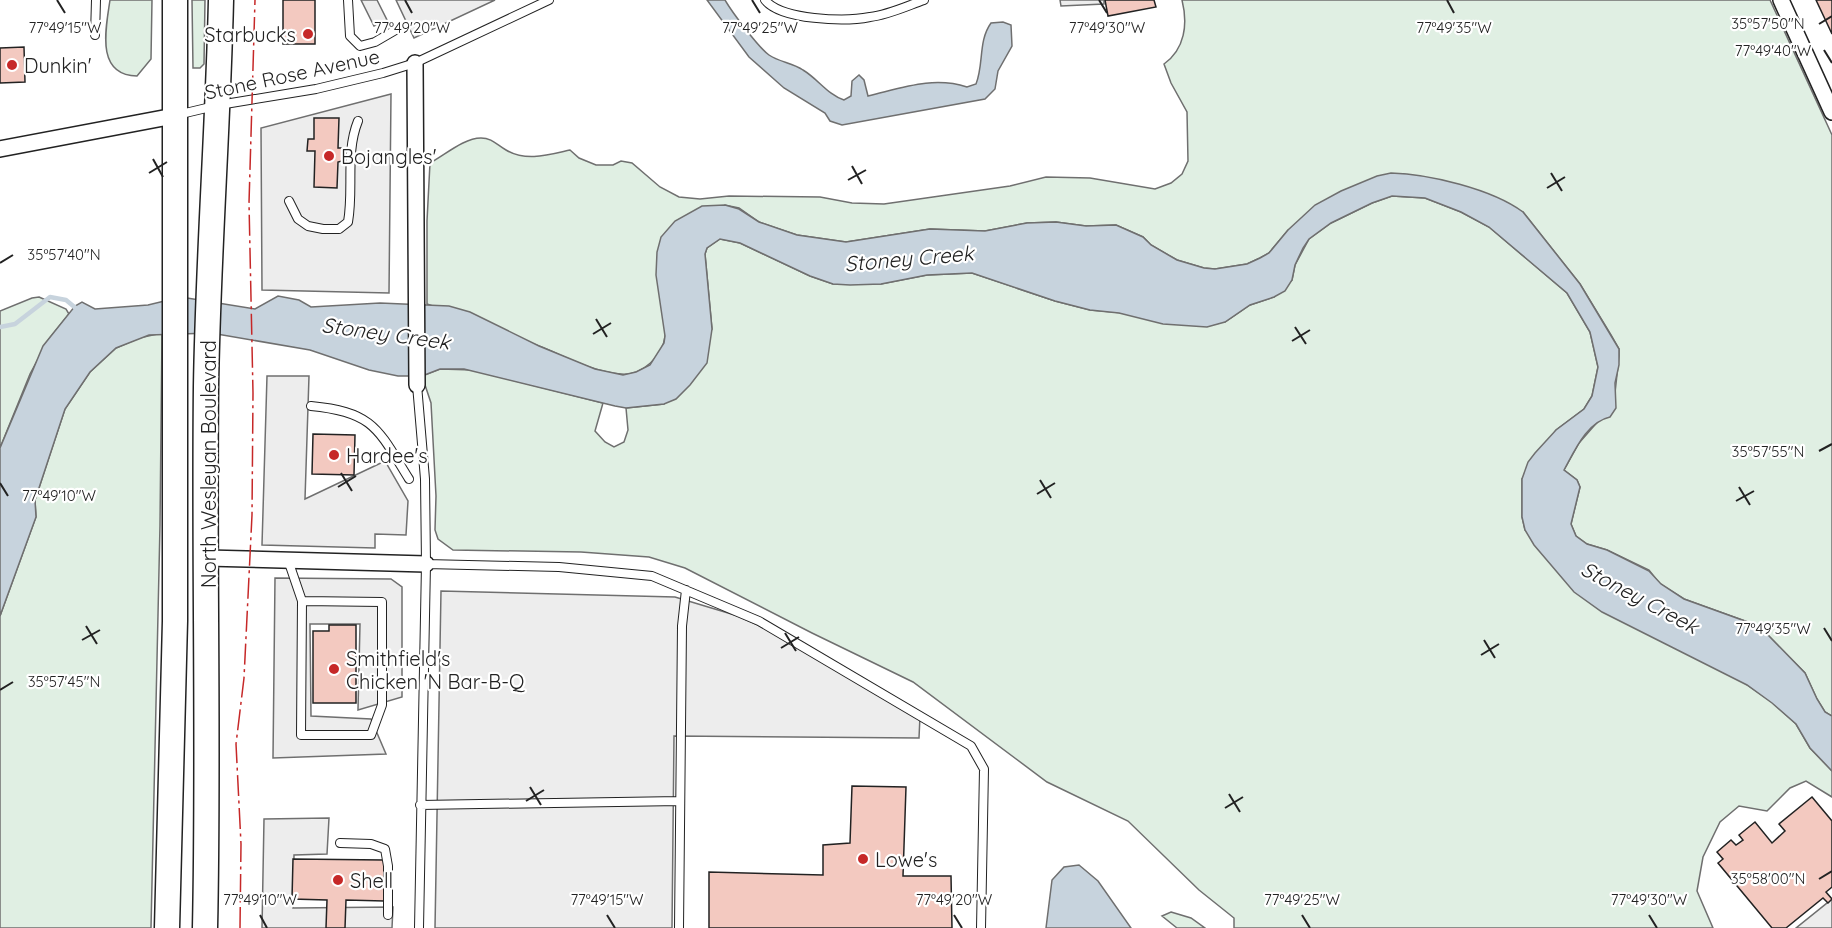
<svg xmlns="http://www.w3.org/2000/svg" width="1832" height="928" viewBox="0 0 1832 928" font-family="Quicksand,sans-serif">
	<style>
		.green { fill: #e0efe3; stroke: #6f6f6f; stroke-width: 1.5 }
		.parking { fill: #ededed; stroke: #6f6f6f; stroke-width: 1.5 }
		.water { fill: #c7d3dd; stroke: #6f6f6f; stroke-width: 1.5 }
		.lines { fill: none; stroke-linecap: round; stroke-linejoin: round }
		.stream { stroke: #c7d3dd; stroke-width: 4.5 }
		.building { fill: #f3c9c0; stroke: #222; stroke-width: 1.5 }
		.service-casing { stroke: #222; stroke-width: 10 }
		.minor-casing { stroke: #222; stroke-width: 18 }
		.trunk-casing { stroke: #222; stroke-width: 27 }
		.service { stroke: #fff; stroke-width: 8 }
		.minor { stroke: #fff; stroke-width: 15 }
		.trunk { stroke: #fff; stroke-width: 24 }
		.power { stroke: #c62828; stroke-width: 1.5; stroke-dasharray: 21 4.5 3 4.5; stroke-linecap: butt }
		.ticks { fill: none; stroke: #222; stroke-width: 2 }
		.poi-dot { fill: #c62828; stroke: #fff; stroke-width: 2 }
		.labels { text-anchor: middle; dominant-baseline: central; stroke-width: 4.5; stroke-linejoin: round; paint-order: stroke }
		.poi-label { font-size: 20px; fill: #222; stroke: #fff; text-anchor: start }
		.street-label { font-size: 20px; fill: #222; stroke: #fff }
		.water-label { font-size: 21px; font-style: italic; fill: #222; stroke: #fff }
		.ticks-label { font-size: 15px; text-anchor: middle; fill: #222; stroke: #fff; stroke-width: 4.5; stroke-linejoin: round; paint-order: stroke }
	</style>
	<rect width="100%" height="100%" fill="#fff"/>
	<path class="green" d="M 110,0 L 152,0 L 151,59 L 137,76 C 95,75 106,28 110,0 Z
		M 192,0 L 205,0 L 204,64 L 200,68 L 193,68 Z
		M 1182,0 L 1770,0 L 1832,135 L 1832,716 L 1825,712 L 1817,699 L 1805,673 L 1767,634 L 1756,625 L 1684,599 L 1660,584 L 1649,570 L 1607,550 L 1587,544 L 1576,536 L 1571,524 L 1580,487 L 1577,480 L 1564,470 L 1579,443 L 1600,419 L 1615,393 L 1619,356 L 1619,349 L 1611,335 L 1580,284 L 1523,212 L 1404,174 L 1288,230 L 1269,253 L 1260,258 L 1247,264 L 1215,269 L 1204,268 L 1177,260 L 1151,245 L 1143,237 L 1116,225 L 1086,226 L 1056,222 L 1027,223 L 985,231 L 930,229 L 846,242 L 797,235 L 759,222 L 739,208 L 725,205 L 665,336 C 663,356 642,376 621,374 C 592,372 565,356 539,346 C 502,331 464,318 427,304 L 427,221 L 430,163 C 445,155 464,138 481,138 C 492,138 497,145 506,150 C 526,162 548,155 570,150 L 579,158 L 596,165 L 613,165 L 621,161 L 632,163 L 660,187 L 679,197 L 700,199 L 729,196 L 820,197 L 852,203 L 884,204 L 1010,186 L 1046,177 L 1090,178 L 1155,189 L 1171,183 L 1182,174 L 1188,161 L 1187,112 L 1171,83 L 1164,64 C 1185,49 1188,24 1182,0 Z
		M 1392,196 L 1425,198 L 1461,212 L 1489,227 L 1567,293 L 1590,332 L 1598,367 L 1592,396 L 1584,409 L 1556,430 L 1522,479 L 1522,517 L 1525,530 L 1773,703 L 1796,724 L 1810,748 L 1832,771 L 1832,797 L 1806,781 L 1790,788 L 1767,811 L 1739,806 L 1720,822 L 1703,857 L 1697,891 L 1713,928 L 1234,928 L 1234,918 L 1199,890 L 1128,821 L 1047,782 L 913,682 L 812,633 L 685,568 L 649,557 L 581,552 L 453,550 L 438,539 L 435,530 L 436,496 L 431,403 L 422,376 L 440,369 L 473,370 L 603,403 L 595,431 L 605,442 L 614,447 L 624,442 L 628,430 L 626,408 L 664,404 L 712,329 L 705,254 L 707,248 L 720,239 L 740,243 L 810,276 L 833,284 L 881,284 L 927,275 L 972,273 L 1055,301 L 1090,310 L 1225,322 L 1250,305 L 1274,297 L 1292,280 L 1295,265 L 1309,239 L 1331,223 L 1372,203 Z
		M 39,297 L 66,309 L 69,314 L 49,339 L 30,374 L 0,448 L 0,311 L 32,298 Z
		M 162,333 L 160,525 L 151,928 L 0,928 L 0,616 L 36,517 L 35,500 L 65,409 L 90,372 L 116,348 L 139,338 Z
		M 1171,912 L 1191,918 L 1205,928 L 1177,928 L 1162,916 Z"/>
	<path class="parking" d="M 361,0 L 377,0 L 387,20 L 374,26 Z
		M 396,0 L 495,0 L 414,38 Z
		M 1060,0 L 1104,0 L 1104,4 L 1061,6 Z
		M 391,94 L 389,293 L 262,290 L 261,128 Z
		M 267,376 L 309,376 L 305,499 L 385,461 L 408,501 L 406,535 L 375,534 L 375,548 L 262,545 Z
		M 275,578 L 391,579 L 402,587 L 402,697 L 358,710 L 360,624 L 310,624 L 311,716 L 371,719 L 386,754 L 273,758 Z
		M 441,591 L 675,597 L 738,616 L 801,645 L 920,716 L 919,738 L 674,736 L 672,928 L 435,928 Z
		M 329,818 L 327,854 L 294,855 L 293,908 L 393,907 L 392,928 L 262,928 L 264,819 Z
		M 1832,899 L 1832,928 L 1796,928 Z"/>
	<path class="water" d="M 707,0 L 725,0 C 732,12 758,47 769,55 C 779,62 793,63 803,70 C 818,79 828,95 844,100 L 851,96 L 852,81 L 859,75 L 864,80 L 868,96 C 902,88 933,76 967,87 L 976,84 C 984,64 978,41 991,23 L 1003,22 L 1011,25 L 1012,46 L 998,71 L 995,89 L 985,99 L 842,125 L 830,121 L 825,113 L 784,88 L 749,57 Z
		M 1391,173 C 1429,174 1492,189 1523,212 L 1580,284 L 1619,349 L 1619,365 L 1615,383 L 1616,408 L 1610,417 C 1587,422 1575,450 1564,470 L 1577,480 L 1580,487 L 1571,524 L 1576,536 L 1587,544 L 1607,550 L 1649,571 L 1661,584 L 1684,599 L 1756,625 L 1767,634 L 1805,673 L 1817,699 L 1825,712 L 1832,716 L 1832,771 L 1810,748 L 1796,724 L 1772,703 L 1747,685 L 1602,612 L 1574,592 L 1534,545 L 1525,530 L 1522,517 L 1522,479 L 1528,462 L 1535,453 L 1556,430 L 1584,409 L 1592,396 L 1598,367 L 1590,332 L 1567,293 L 1489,227 L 1461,212 L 1425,198 L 1392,196 L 1372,203 L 1331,223 L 1309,239 L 1303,248 L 1295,265 L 1292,280 L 1285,291 L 1274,297 L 1250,305 L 1225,322 L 1207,327 L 1163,324 L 1119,313 L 1090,310 L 1055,301 L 972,273 L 927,275 L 881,284 L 850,285 L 833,284 L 810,276 L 740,243 L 720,239 L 707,248 L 705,254 L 712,329 L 707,363 L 690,385 L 676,399 L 664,404 L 626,408 L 615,406 L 464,369 L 440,369 L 422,376 L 398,376 L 369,370 L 310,350 L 211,333 L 149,335 L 116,348 L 90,372 L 65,409 L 35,500 L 36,517 L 0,616 L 0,448 L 43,346 L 75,306 L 82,302 L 95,309 L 148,305 L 181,297 L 255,309 L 278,296 L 299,300 L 311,307 L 380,303 L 449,306 L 470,312 L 539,346 L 595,369 L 623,375 L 636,372 L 650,365 L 664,343 L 665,336 L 656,275 L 657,252 L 661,237 L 675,221 L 702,206 L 725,205 L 739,209 L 759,222 L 797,235 L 846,242 L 930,229 L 985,231 L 1027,223 L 1056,222 L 1086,226 L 1116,225 L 1143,237 L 1151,245 L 1177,260 L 1204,268 L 1215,269 L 1247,264 L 1260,258 L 1269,253 L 1288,230 L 1315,205 L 1341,191 L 1377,176 Z
		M 1079,865 L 1098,881 L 1131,928 L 1046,928 L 1052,880 L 1064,867 Z"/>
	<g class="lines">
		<path class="stream" d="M 0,327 L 15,324 L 50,297 L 66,300 L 78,310"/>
	</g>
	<path class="building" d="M 283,0 L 315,0 L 315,44 L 283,44 Z
		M 1105,0 L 1154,0 L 1156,7 L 1108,16 Z
		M 1816,0 L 1832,0 L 1832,34 Z
		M 24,47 L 25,82 L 0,83 L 0,48 Z
		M 314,118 L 339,118 L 338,148 L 343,148 L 342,161 L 338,162 L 337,188 L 314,187 L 315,151 L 307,151 L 308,139 L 314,139 Z
		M 313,434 L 355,435 L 354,475 L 312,474 Z
		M 329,625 L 356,625 L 356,703 L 313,703 L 313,631 L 329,631 Z
		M 852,786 L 906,787 L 903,876 L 951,876 L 952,928 L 709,928 L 709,872 L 823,875 L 823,845 L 850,843 Z
		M 1812,797 L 1832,821 L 1832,887 L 1826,892 L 1832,899 L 1828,903 L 1823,898 L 1786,928 L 1772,928 L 1718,863 L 1723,859 L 1717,852 L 1731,840 L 1736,845 L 1743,840 L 1739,835 L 1755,822 L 1772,843 L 1785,831 L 1779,824 Z
		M 293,859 L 384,860 L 384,901 L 346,900 L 345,928 L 326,928 L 327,900 L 292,899 Z"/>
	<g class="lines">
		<defs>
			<path id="service" d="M 348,0 L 350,36 L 360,46 L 375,42 L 399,28
				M 765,0 C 781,20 845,22 870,17 C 888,15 907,6 924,0
				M 95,35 L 96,0
				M 177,115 L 219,105 L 316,89 L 383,73 L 415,63 L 549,0
				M 289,201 L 298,219 L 308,226 L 323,229 L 339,229 L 348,222 C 354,189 345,153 358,121
				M 417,385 L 425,479 L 426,564 L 419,928
				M 311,406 C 374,412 378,429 409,479
				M 288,560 L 302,601 L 301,735 L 371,735 L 382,705 L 382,602 L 302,601
				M 426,564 L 559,567 L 652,576 L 759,621 L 971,746 L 984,769 L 981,928
				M 420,805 L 680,801
				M 340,843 L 371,844 L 385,849 L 388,866 L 388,915
				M 679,928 L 682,626 L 686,590"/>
			<path id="minor" d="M 1781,0 L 1832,112
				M 415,63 L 417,385
				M 0,149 L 174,116
				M 207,558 L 426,564"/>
			<path id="trunk" d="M 167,928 L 175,621 L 175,0
				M 205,928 C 209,748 204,567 206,387 C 208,258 218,129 221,0"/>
		</defs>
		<use href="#service" class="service-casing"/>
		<use href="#minor" class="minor-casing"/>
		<use href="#trunk" class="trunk-casing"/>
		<use href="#service" class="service"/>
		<use href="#minor" class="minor"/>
		<use href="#trunk" class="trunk"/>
		<path class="power" d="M 240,928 L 241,844 L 236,744 L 244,678 L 252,515 L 253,393 L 249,203 L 255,0"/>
	</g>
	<path class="ticks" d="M 57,0 L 65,13M 405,0 L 412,13M 752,0 L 760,13M 1099,0 L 1107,13M 1447,0 L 1454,13M 1819,24 L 1832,16M 1824,50 L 1832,63M 153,159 L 163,177M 852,166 L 862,184M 149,173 L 167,162M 1551,173 L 1562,191M 848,180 L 866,170M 1547,188 L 1565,177M 0,263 L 13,255M 596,319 L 607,337M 1295,327 L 1306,344M 593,334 L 611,323M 1292,341 L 1310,330M 1819,451 L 1832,444M 341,473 L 352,491M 1040,480 L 1051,498M 0,483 L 8,496M 338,487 L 356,476M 1739,487 L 1750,505M 1037,494 L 1055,483M 1736,501 L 1754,491M 86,626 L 97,644M 1824,628 L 1832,641M 785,633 L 796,651M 82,640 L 100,630M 1484,640 L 1495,658M 781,648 L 799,637M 1481,655 L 1499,644M 0,690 L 13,682M 530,787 L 541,805M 1229,794 L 1240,812M 526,801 L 544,790M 1225,808 L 1243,797M 1819,879 L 1832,871M 260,915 L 267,928M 607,915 L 615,928M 954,915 L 962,928M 1302,915 L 1310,928M 1649,915 L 1657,928"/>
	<g class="poi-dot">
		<circle cx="308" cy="34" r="6"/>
		<circle cx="12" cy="65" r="6"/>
		<circle cx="329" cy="156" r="6"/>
		<circle cx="334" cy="455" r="6"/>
		<circle cx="334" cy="669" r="6"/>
		<circle cx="863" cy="859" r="6"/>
		<circle cx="338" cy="880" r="6"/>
	</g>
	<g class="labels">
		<g class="poi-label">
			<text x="296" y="34" text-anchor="end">Starbucks</text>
			<text x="24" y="65">Dunkin'</text>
			<text x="341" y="156">Bojangles'</text>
			<text x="346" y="455">Hardee's</text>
			<text x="346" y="658">Smithfield's<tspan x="346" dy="23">Chicken 'N Bar-B-Q</tspan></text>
			<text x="875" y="859">Lowe's</text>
			<text x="350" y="880">Shell</text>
		</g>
		<g class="street-label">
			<text transform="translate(292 74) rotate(-12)">Stone Rose Avenue</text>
			<text transform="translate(208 464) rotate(-90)">North Wesleyan Boulevard</text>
		</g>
		<g class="water-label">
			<text transform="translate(909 258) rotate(-5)">Stoney Creek</text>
			<text transform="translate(386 333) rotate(8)">Stoney Creek</text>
			<text transform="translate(1640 597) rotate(28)">Stoney Creek</text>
		</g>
	</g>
	<g class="ticks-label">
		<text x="1768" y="29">35°57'50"N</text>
		<text x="65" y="33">77°49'15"W</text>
		<text x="412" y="33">77°49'20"W</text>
		<text x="760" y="33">77°49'25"W</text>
		<text x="1107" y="33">77°49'30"W</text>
		<text x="1454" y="33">77°49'35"W</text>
		<text x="1773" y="56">77°49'40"W</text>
		<text x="64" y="260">35°57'40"N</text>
		<text x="1768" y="457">35°57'55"N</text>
		<text x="59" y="501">77°49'10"W</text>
		<text x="1773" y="634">77°49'35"W</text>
		<text x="64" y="687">35°57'45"N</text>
		<text x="1768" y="884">35°58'00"N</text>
		<text x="260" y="905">77°49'10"W</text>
		<text x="607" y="905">77°49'15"W</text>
		<text x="954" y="905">77°49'20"W</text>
		<text x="1302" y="905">77°49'25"W</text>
		<text x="1649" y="905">77°49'30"W</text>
	</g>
</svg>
